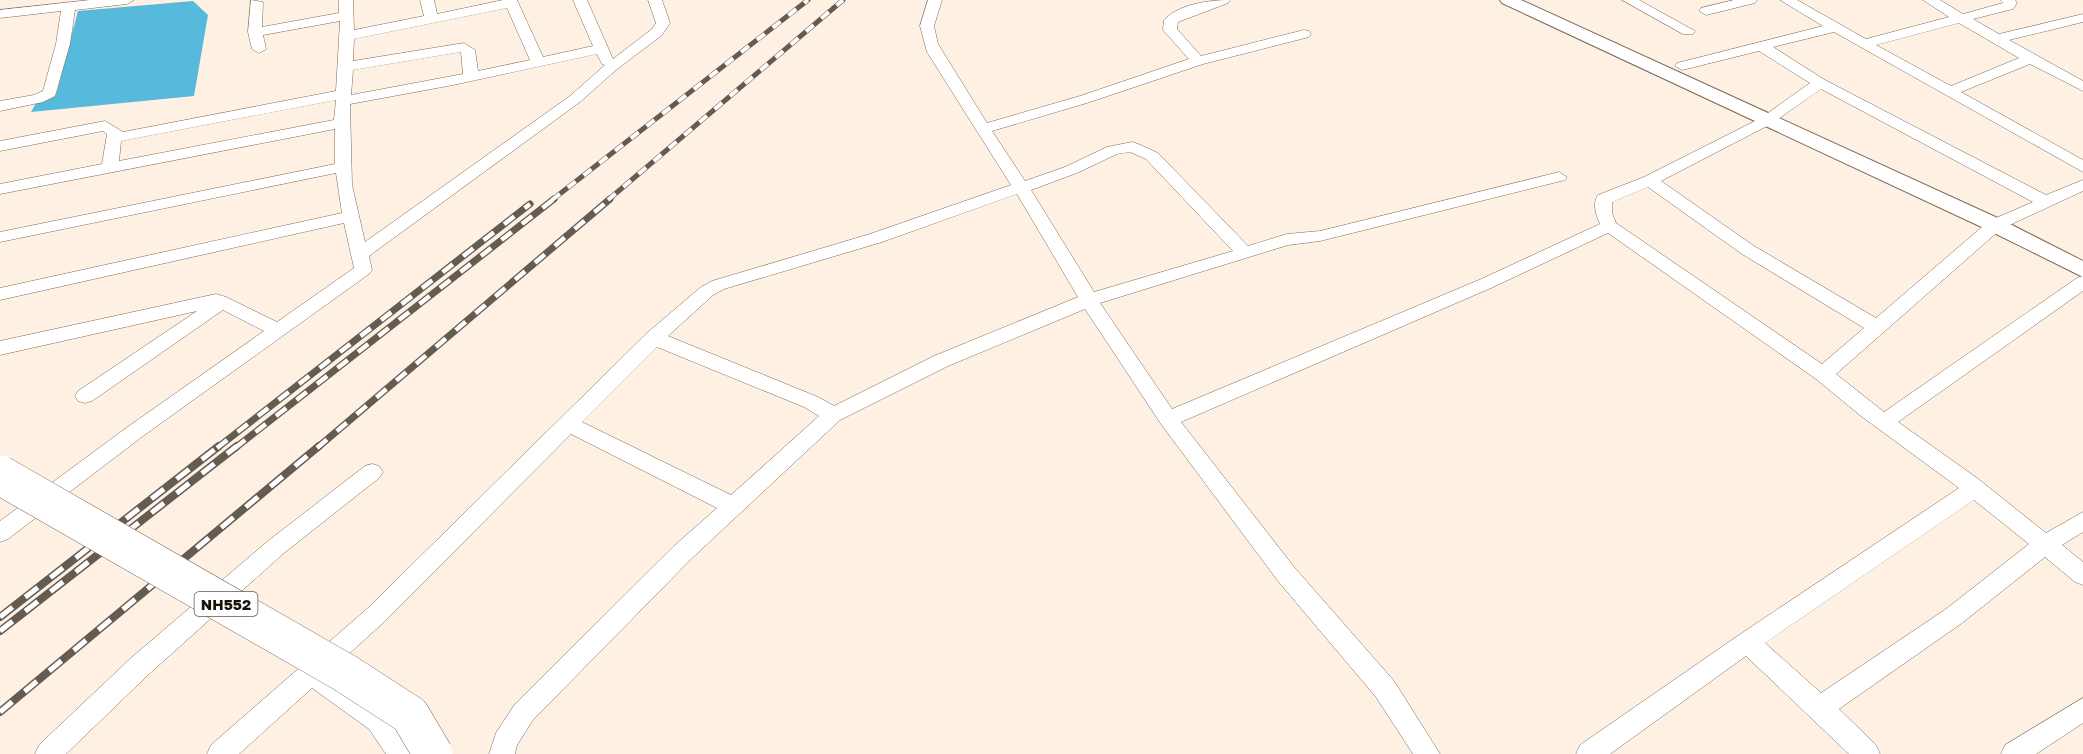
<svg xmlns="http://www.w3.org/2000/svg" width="2083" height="754" viewBox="0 0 2083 754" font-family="'Golos Text',sans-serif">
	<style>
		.water { fill: #57badc }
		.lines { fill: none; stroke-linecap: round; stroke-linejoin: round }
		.minor-casing { stroke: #7e6957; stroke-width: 1 }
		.tertiary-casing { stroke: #7e6957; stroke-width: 2 }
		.minor { fill: #fff; fill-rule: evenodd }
		.tertiary { fill: #fff; fill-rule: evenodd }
		.rail-far2-casing { stroke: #645b51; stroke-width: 5 }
		.rail-far1-casing { stroke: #645b51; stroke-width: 7 }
		.rail-casing { stroke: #645b51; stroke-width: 8 }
		.rail-far2 { stroke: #fff; stroke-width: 4; stroke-dasharray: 10; stroke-linecap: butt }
		.rail-far1 { stroke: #fff; stroke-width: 4.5; stroke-dasharray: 13; stroke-linecap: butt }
		.rail { stroke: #fff; stroke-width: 5; stroke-dasharray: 16; stroke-linecap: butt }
		.trunk-bridge-casing { stroke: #7e6957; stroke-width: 40; stroke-linecap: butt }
		.trunk-bridge { stroke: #fff; stroke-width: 39 }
		.labels { text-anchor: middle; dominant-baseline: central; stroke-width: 6; stroke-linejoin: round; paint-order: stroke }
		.shield { fill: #fff; stroke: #5e5954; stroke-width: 1.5 }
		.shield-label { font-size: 15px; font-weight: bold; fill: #19120a }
	</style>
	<rect width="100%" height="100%" fill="#fef0e3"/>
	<path class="water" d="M 193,1 L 208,15 L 194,96 L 31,112 L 36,103 L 56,95 L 78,11 Z"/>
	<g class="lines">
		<defs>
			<path id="minor" d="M 90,0 L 134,0 L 127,4 L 75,10 L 70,44 L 55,96 L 43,102 L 0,111 L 0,101 L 34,95 L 43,91 L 56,44 L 61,11 L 0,18 L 0,10 Z
				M 251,0 L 263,2 L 262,27 L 339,13 L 339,0 L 353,0 L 354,30 L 424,16 L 420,0 L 434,0 L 437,14 L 503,0 L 517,0 L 543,57 L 593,46 L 573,0 L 587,0 L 613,59 L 652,29 L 656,23 L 648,0 L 662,0 L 670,23 L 662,35 L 616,70 L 580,102 L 369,256 L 372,270 L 369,274 L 143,436 L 8,539 L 0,542 L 0,521 L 129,426 L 264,331 L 223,310 L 92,401 L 85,403 L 78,401 L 75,396 L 78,391 L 197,311 L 0,355 L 0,341 L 216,294 L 226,297 L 277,322 L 354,268 L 344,223 L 0,300 L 0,288 L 342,213 L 336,173 L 0,242 L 0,232 L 335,164 L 335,129 L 0,194 L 0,184 L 102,164 L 107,134 L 103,131 L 0,151 L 0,141 L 105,121 L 123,132 L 336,91 L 340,21 L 263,35 L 266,49 L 259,53 L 252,49 L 248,32 ZM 507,8 L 530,60 L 478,71 L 475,50 L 464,43 L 353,61 L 354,39 ZM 461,52 L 463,74 L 351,95 L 353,70 ZM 597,54 L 602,64 L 605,65 L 570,96 L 365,242 L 352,185 L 350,104 L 453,85 ZM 336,100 L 334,120 L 119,161 L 121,141 Z
				M 928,0 L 942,0 L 934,26 L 938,44 L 987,123 L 1080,96 L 1189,59 L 1163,30 L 1164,20 C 1179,4 1209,0 1230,0 L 1228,3 L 1178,22 L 1177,29 L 1201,56 L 1304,30 L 1309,31 L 1311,34 L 1309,37 L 1203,64 L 1090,102 L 992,131 L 1025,181 L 1065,167 L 1107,147 L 1132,142 L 1138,144 L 1158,153 L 1248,246 L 1287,234 L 1320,231 L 1559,172 L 1567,177 L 1565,180 L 1320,241 L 1288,245 L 1100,303 L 1172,409 L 1479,280 L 1600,224 C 1596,215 1592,204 1598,195 L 1644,177 L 1761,118 L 1810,83 L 1759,51 L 1682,70 L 1675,66 L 1677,63 L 1823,26 L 1780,0 L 1797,0 L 1866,39 L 1949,17 L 1923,0 L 1940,0 L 1963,14 L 2003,3 L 2000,0 L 2015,0 L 2017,3 L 2013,9 L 1973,19 L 1999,34 L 2083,14 L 2083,22 L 2009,40 L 2083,81 L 2083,91 L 2030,64 L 1961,92 L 2083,160 L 2083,172 L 1834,32 L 1773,47 L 1825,80 L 2046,195 L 2083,180 L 2083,191 L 2001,229 L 1836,374 L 1884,412 L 2077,278 L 2083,276 L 2083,291 L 1898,422 L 1977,478 L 2046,533 L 2083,512 L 2083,532 L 2062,545 L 2083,562 L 2083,585 L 2075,582 L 2045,557 L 1962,623 L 1839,709 L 1876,745 L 1880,754 L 1849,754 L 1746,656 L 1610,754 L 1576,754 L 1580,745 L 1739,635 L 1959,488 L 1861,416 L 1816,379 L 1608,233 L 1491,288 L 1181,422 L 1294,567 L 1394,681 L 1440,754 L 1413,754 L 1376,697 L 1278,581 L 1161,424 L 1085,309 L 948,366 L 840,420 L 690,560 L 533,720 L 517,745 L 515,754 L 489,754 L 496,733 L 515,704 L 674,546 L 717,508 L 571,434 L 384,622 L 329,672 L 387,713 L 414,754 L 386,754 L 369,729 L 312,688 L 239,754 L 207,754 L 211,745 L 368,608 L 647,333 L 701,287 L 712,281 L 870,234 L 1011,185 L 927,52 L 920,26 ZM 1959,23 L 2019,58 L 1951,86 L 1876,45 ZM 1821,89 L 2033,202 L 1989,221 L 1876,318 L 1754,246 L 1661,181 L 1771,124 ZM 1130,152 L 1146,159 L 1233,251 L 1094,292 L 1031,190 L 1077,173 L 1117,154 ZM 1648,187 L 1742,254 L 1864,328 L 1822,364 L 1616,223 L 1612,213 L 1612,202 ZM 1017,194 L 1078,297 L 934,356 L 834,406 L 818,397 L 668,336 L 713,295 L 724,289 L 882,242 ZM 657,347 L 804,407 L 819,416 L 731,495 L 582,422 ZM 1974,500 L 2029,544 L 1946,609 L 1821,693 L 1765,643 Z
				M 1622,0 L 1639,0 L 1695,31 L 1693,34 L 1683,34 Z
				M 1734,0 L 1757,0 L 1755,3 L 1706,15 L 1699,11 L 1701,8 Z
				M 372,464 L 379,466 L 383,472 L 379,478 L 284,553 L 149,674 L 66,754 L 35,754 L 39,745 L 131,658 L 268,541 L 365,466 Z
				M 2083,698 L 2083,723 L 2036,754 L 2001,754 L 2005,745 Z"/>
			<path id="tertiary" d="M 1500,0 L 1521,0 L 2002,220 L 2083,261 L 2083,277 L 1988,230 L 1502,3 Z"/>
		</defs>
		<use href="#minor" class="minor-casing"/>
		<use href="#tertiary" class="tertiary-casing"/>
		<use href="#minor" class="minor"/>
		<use href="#tertiary" class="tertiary"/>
		<defs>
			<path id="rail-far2" d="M 552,200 L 808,0
				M 608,200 L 843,0"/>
			<path id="rail-far1" d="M 217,448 L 530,204
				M 235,448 L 554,199
				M 317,448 L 610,199"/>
			<path id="rail" d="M 0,617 L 219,446
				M 0,631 L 237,446
				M 0,712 L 319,446"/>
		</defs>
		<use href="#rail-far2" class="rail-far2-casing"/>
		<use href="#rail-far1" class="rail-far1-casing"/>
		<use href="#rail" class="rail-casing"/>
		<use href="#rail-far2" class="rail-far2"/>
		<use href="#rail-far1" class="rail-far1"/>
		<use href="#rail" class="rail"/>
		<defs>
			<path id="trunk-bridge" d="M 0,475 L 345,673 L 410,715 L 433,754"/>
		</defs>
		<use href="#trunk-bridge" class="trunk-bridge-casing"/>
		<use href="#trunk-bridge" class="trunk-bridge"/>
	</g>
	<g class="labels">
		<rect class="shield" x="194.5" y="592" width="63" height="24" rx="4.5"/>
		<g class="shield-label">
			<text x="226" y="604">NH552</text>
		</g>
	</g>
</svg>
